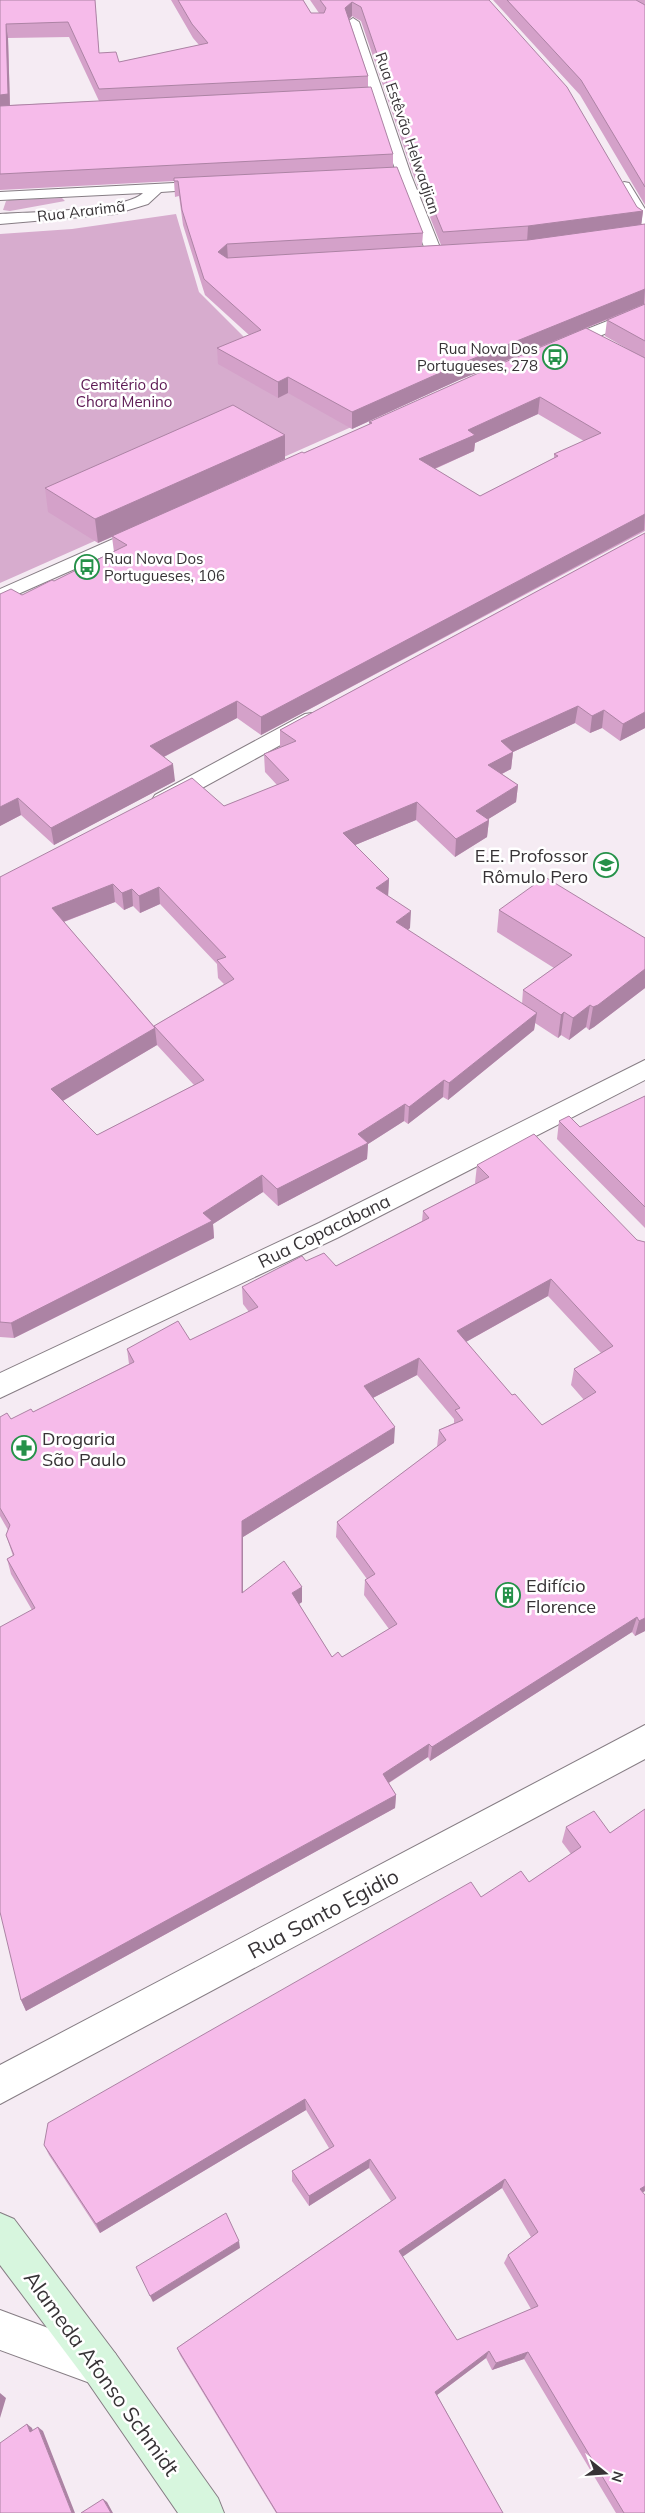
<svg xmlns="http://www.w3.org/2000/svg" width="645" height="2513" viewBox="0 0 645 2513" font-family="Mulish,sans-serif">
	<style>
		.green { fill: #d7acce }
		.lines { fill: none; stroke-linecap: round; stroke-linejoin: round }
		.minor-casing { stroke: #867d84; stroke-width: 2 }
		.tertiary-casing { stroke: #867d84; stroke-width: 2 }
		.secondary-casing { stroke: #867d84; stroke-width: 2 }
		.minor { fill: #fff; fill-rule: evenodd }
		.tertiary { fill: #fff; fill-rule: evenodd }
		.secondary { fill: #d7f6de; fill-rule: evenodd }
		.wall { fill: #d4a1c9; fill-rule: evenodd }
		.shaded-wall { fill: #ac83a4 }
		.building { fill: #f6bbea; stroke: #ac83a4; fill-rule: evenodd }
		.labels { text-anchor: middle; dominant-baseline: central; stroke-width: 5; stroke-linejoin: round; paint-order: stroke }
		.far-street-label { font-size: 15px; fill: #373336; stroke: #fff }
		.far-poi-label { font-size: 15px; fill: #373336; stroke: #fff; text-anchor: end }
		.far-park-label { font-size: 15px; fill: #5c1953; stroke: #fff }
		.poi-label { font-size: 18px; fill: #373336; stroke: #fff; text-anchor: start }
		.street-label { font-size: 18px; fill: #373336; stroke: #fff }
		.near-street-label { font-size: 21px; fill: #373336; stroke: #fff }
	</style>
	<rect width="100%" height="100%" fill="#f5ebf3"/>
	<path class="green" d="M 62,198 L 65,201 L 10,211 L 3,210 L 6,201 L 9,200 Z
		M 176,214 L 199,292 L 259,352 L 365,421 L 0,583 L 0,234 L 72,229 Z"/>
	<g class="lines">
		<defs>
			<path id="minor" d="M 353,18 L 359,22 L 411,175 L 443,255 L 441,258 L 429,258 L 427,255 L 397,175 L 372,100 L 336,102 L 329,98 L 336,94 L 370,92 L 347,22 Z
				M 213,181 L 220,185 L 218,188 L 161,192 L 148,204 L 115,214 L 0,224 L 0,214 C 30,212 124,211 143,193 L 0,200 L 0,192 Z
				M 624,182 L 629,183 L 645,209 L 645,227 L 640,225 L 617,186 Z
				M 312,713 L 319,714 L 323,719 L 319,724 L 171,805 L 163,807 L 155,805 L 152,800 L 155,795 L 305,714 Z
				M 645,1060 L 645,1080 L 339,1237 L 0,1398 L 0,1373 L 319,1223 Z
				M 645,1725 L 645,1759 L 0,2104 L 0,2065 Z
				M 0,2310 L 115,2353 L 121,2367 L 115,2381 L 101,2387 L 0,2350 Z"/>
			<path id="tertiary" d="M 645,306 L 645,317 L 564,351 L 552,351 L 550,347 L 552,343 Z
				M 147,524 L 154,526 L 156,530 L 154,534 L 0,602 L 0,589 Z"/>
			<path id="secondary" d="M 0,2213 L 14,2219 L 115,2353 L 218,2498 L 224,2513 L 178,2513 L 87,2381 L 0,2265 Z"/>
		</defs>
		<use href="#minor" class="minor-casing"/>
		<use href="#tertiary" class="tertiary-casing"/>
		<use href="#secondary" class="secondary-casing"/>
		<use href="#minor" class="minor"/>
		<use href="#tertiary" class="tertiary"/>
		<use href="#secondary" class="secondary"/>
	</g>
	<path class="wall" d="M 0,0 L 95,0 L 99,53 L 119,62 L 199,45 L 193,38 L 171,0 L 303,0 L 311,13 L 319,13 L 310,0 L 489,0 L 637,207 L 643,211 L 641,225 L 645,224 L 645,531 L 261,735 L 237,718 L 164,757 L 175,781 L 54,845 L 21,815 L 0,826 L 0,594 L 22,595 L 54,581 L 114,552 L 112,537 L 98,543 L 48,512 L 45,488 L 285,435 L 285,459 L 198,498 L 369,425 L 369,422 L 631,351 L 605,336 L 607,320 L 631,310 L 459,380 L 352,429 L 288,393 L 278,398 L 218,364 L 217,348 L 249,335 L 205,295 L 183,225 L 179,196 L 175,197 L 174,181 L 0,190 ZM 352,16 L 361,21 L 413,174 L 441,245 L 422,246 L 423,233 L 393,167 L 393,154 L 368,87 L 368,76 L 349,19 ZM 69,37 L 99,101 L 10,105 L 8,38 ZM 538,414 L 584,441 L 554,454 L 554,458 L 480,496 L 435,469 L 474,451 L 475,443 Z
		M 493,0 L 645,0 L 645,205 L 580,95 Z
		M 645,533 L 645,728 L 620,741 L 602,728 L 590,733 L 575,723 L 513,752 L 511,769 L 502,774 L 518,785 L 516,802 L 488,819 L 489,820 L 487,837 L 455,857 L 416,820 L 355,845 L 389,879 L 388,896 L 410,928 L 408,930 L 522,1004 L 523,990 L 554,968 L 497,932 L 499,910 L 645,938 L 645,988 L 594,1027 L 589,1030 L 586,1027 L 569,1040 L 561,1035 L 558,1038 L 535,1023 L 534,1030 L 448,1100 L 443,1097 L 408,1124 L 404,1121 L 368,1144 L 367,1159 L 278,1206 L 263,1192 L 213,1224 L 214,1238 L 14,1338 L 0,1337 L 0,877 L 224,806 L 277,785 L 265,772 L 264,754 L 280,748 L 280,730 ZM 115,902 L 124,910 L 133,906 L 140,913 L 160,904 L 217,964 L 218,978 L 224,984 L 154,1026 L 64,922 ZM 157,1045 L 194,1085 L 97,1135 L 63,1101 Z
		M 645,1096 L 645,1228 L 557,1139 L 559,1121 L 580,1127 Z
		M 477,1165 L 637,1240 L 645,1242 L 645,1631 L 635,1636 L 632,1632 L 430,1761 L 428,1757 L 389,1783 L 396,1795 L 395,1808 L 26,2011 L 21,2000 L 32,1610 L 11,1574 L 7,1559 L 13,1556 L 6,1535 L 8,1530 L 0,1516 L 0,1417 L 11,1419 L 33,1412 L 129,1364 L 127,1349 L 190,1340 L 249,1312 L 243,1304 L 242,1287 L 306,1261 L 336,1266 L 422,1221 L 423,1211 L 476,1183 L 475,1183 ZM 548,1296 L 601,1353 L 574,1369 L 571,1385 L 584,1400 L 542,1425 L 512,1395 L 466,1342 ZM 417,1375 L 454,1419 L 454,1423 L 439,1430 L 437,1447 L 337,1522 L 336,1537 L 367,1579 L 365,1580 L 364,1595 L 389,1629 L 342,1657 L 332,1657 L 299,1604 L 302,1602 L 243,1592 L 243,1537 L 394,1443 L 373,1398 Z
		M 645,1809 L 645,2191 L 643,2192 L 645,2513 L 616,2513 L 524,2359 L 492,2370 L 486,2358 L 437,2395 L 503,2513 L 276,2513 L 180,2355 L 177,2348 L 391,2201 L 369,2168 L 309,2206 L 292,2181 L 292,2171 L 329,2148 L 306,2110 L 100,2233 L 49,2155 L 44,2145 L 481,1897 L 529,1882 L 571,1854 L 562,1842 L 566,1827 L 610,1833 ZM 502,2188 L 531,2237 L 508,2255 L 504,2263 L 531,2309 L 457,2340 L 402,2256 Z"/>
	<path class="shaded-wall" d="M 352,2 L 352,16 L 345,23 L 345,8 Z
		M 6,24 L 8,38 L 10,109 L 0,110 L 0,95 Z
		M 643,211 L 641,227 L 527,242 L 528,226 Z
		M 227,244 L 228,260 L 218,252 Z
		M 645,289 L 644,304 L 459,380 L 352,429 L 352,412 L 460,364 Z
		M 288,377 L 288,393 L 278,398 L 278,382 Z
		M 540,397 L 538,414 L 475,443 L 474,451 L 418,476 L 419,459 L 468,430 Z
		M 285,435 L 285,459 L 98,543 L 95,519 Z
		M 645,514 L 644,530 L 261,735 L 261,717 Z
		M 237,701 L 237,718 L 152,763 L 150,746 Z
		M 578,706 L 575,723 L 513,752 L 511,769 L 486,782 L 488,765 L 501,741 Z
		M 604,710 L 602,728 L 590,733 L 592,716 Z
		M 645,712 L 645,728 L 620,741 L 623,724 Z
		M 173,764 L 175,781 L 54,845 L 51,828 Z
		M 518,785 L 516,802 L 474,828 L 476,811 Z
		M 18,798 L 21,815 L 0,826 L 0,807 Z
		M 417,802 L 416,820 L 343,850 L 343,833 Z
		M 489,820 L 487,837 L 455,857 L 456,839 Z
		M 389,879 L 388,897 L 376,888 Z
		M 113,884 L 115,902 L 55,925 L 52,908 Z
		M 159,887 L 160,904 L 140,913 L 139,896 Z
		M 132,889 L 133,906 L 124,910 L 122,893 Z
		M 411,911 L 410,928 L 395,939 L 396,922 Z
		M 645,969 L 645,988 L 594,1027 L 589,1030 L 593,1007 Z
		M 590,1005 L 586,1027 L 569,1040 L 573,1018 Z
		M 564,1012 L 561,1035 L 558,1038 L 561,1015 Z
		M 537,1013 L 534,1030 L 448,1100 L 449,1083 Z
		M 155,1028 L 157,1045 L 54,1106 L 51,1089 Z
		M 444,1080 L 443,1097 L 408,1124 L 409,1107 Z
		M 405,1104 L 404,1121 L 368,1144 L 367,1159 L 278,1206 L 277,1189 L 358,1134 Z
		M 262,1175 L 263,1192 L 213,1224 L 214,1238 L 14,1338 L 11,1323 L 203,1213 Z
		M 551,1279 L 548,1296 L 455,1348 L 457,1331 Z
		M 419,1358 L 417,1375 L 363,1403 L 364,1386 Z
		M 395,1427 L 394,1443 L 243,1537 L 243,1608 L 242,1593 L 242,1521 Z
		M 302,1587 L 302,1602 L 293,1608 L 292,1593 Z
		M 637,1617 L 632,1632 L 430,1761 L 432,1747 Z
		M 645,1618 L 645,1631 L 635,1636 L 639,1621 Z
		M 429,1744 L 428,1757 L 382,1787 L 383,1774 Z
		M 396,1795 L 395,1808 L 26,2011 L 21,2000 Z
		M 305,2099 L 306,2110 L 100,2233 L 96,2224 Z
		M 370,2159 L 369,2168 L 309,2206 L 309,2196 Z
		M 505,2179 L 502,2188 L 398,2260 L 399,2251 Z
		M 645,2186 L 645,2191 L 634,2198 L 640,2189 Z
		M 239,2241 L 240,2248 L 153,2302 L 150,2296 Z
		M 489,2351 L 486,2358 L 433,2398 L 435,2392 Z
		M 528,2352 L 524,2359 L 492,2370 L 496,2363 Z
		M 0,2393 L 6,2398 L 0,2418 Z
		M 27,2424 L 32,2428 L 35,2436 L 30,2432 Z
		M 38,2427 L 43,2431 L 75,2513 L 72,2513 Z
		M 103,2499 L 107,2502 L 113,2513 L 111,2513 Z"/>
	<path class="building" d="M 0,0 L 95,0 L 99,53 L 116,52 L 119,62 L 208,43 L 192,24 L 178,0 L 303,0 L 311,13 L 324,13 L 326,8 L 320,0 L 489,0 L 567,87 L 637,207 L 643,211 L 528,226 L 443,232 L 413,159 L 361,7 L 352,2 L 345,8 L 368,76 L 99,89 L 68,22 L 6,24 L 8,94 L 0,95 Z
		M 507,0 L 636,0 L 645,5 L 645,187 L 581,80 Z
		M 371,87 L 393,154 L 0,174 L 0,106 Z
		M 397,167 L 423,233 L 227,244 L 218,252 L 227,258 L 528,240 L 645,224 L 645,289 L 460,364 L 352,412 L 288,377 L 278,382 L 217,348 L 261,330 L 204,279 L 182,210 L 178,181 L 174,181 L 174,178 Z
		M 645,304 L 645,341 L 607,320 Z
		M 586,328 L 645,358 L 645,514 L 261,717 L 237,701 L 150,746 L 173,764 L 51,828 L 18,798 L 0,807 L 0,594 L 11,589 L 22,595 L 52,580 L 54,581 L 127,545 L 112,536 L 302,452 L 304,453 L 372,423 L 369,422 L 474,375 ZM 540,397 L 601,433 L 554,454 L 558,456 L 480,496 L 419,459 L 475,435 L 468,430 Z
		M 233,405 L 285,435 L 95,519 L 45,488 Z
		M 645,533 L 645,712 L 623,724 L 604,710 L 592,716 L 578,706 L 501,741 L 513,752 L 488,765 L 518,785 L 476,811 L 489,820 L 456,839 L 417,802 L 343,833 L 389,879 L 376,888 L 411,911 L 396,922 L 537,1013 L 449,1083 L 444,1080 L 409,1107 L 405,1104 L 358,1134 L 368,1143 L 277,1189 L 262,1175 L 203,1213 L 212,1221 L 11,1323 L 0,1322 L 0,877 L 192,778 L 224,806 L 289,780 L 264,754 L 296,741 L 280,730 ZM 113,884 L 122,893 L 132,889 L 139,896 L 159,887 L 226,957 L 217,960 L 234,979 L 154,1026 L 204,1080 L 97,1135 L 51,1089 L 155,1028 L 52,908 Z
		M 545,877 L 645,938 L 645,969 L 598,1005 L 593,1007 L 590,1005 L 573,1018 L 564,1012 L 561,1015 L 523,990 L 572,955 L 499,910 Z
		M 645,1096 L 645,1207 L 559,1121 L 569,1116 L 580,1127 Z
		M 534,1134 L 637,1240 L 645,1242 L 645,1618 L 639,1621 L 637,1617 L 432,1747 L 429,1744 L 383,1774 L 396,1795 L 21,2000 L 0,1912 L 0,1627 L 35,1608 L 7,1559 L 14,1555 L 6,1535 L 10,1525 L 0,1508 L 0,1417 L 7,1413 L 11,1419 L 31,1409 L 33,1412 L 134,1362 L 127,1349 L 178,1321 L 190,1340 L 258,1307 L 242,1287 L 302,1256 L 306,1261 L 324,1253 L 336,1266 L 429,1218 L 423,1211 L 489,1177 L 477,1165 ZM 551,1279 L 613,1346 L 574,1369 L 596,1392 L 542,1425 L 515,1394 L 512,1395 L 457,1331 ZM 419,1358 L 460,1408 L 455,1410 L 463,1420 L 439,1430 L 446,1440 L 337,1522 L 375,1574 L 365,1580 L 397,1624 L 342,1657 L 338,1652 L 332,1657 L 292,1593 L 302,1587 L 284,1561 L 242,1593 L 242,1521 L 395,1427 L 364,1386 Z
		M 645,1809 L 645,2186 L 640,2189 L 645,2195 L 645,2513 L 624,2513 L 528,2352 L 496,2363 L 489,2351 L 435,2392 L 503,2513 L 277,2513 L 177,2348 L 396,2198 L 370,2159 L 309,2196 L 292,2171 L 334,2146 L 305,2099 L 96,2224 L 44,2145 L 48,2123 L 471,1882 L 481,1897 L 521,1871 L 529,1882 L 581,1847 L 566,1827 L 594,1811 L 610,1833 ZM 505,2179 L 538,2232 L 508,2255 L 538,2306 L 457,2340 L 399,2251 Z
		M 226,2213 L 239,2241 L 150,2296 L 136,2267 Z
		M 27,2424 L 30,2432 L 38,2427 L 72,2513 L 0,2513 L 0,2443 Z
		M 103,2499 L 111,2513 L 81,2513 Z"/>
	<defs>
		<symbol id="bus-ring" viewBox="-11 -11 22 22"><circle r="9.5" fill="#fff" stroke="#259149" stroke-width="1.5"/><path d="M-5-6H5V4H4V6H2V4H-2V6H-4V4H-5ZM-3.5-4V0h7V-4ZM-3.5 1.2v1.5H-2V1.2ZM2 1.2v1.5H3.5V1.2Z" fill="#259149"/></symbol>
		<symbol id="school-ring" viewBox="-11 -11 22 22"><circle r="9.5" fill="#fff" stroke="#259149" stroke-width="1.5"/><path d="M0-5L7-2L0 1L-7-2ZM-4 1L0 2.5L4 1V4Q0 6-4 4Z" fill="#259149"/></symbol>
		<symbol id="pharmacy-ring" viewBox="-11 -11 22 22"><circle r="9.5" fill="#fff" stroke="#259149" stroke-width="1.5"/><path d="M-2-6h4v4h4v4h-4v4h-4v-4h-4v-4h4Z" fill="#259149"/></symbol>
		<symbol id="building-ring" viewBox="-11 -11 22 22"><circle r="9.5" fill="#fff" stroke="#259149" stroke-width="1.5"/><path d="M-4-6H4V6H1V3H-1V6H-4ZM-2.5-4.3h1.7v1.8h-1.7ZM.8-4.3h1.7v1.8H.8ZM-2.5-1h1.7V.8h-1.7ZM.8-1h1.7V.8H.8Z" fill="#259149"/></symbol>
	</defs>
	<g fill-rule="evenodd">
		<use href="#bus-ring" x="541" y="343" width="28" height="28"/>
		<use href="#bus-ring" x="73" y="553" width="28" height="28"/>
		<use href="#school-ring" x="592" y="851" width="28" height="28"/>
		<use href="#pharmacy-ring" x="10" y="1434" width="28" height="28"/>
		<use href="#building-ring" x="494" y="1581" width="28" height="28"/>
	</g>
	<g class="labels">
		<g class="far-street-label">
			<text transform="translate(408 133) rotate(71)">Rua Estêvão Helwadjian</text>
			<text transform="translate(81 211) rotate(-7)">Rua Ararimã</text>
		</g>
		<g class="far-poi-label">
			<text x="538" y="348">Rua Nova Dos<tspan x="538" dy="17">Portugueses, 278</tspan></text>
			<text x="104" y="558" text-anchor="start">Rua Nova Dos<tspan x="104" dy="17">Portugueses, 106</tspan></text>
		</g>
		<g class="far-park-label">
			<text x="124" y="384">Cemitério do<tspan x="124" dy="17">Chora Menino</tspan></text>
		</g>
		<g class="poi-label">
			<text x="588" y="855" text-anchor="end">E.E. Profossor<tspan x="588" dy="21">Rômulo Pero</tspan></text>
			<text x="42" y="1438">Drogaria<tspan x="42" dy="21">São Paulo</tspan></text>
			<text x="526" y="1585">Edifício<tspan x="526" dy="21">Florence</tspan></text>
		</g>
		<g class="street-label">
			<text transform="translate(324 1231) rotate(-26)">Rua Copacabana</text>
		</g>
		<g class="near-street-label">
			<text transform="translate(323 1913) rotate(-28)">Rua Santo Egidio</text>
			<text transform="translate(102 2373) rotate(54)">Alameda Afonso Schmidt</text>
		</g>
	</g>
	<g transform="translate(605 2473) rotate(107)" stroke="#ffffff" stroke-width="4" paint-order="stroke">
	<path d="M0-4L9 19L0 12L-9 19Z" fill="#373336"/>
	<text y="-8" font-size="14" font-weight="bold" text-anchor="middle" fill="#373336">N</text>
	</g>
</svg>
